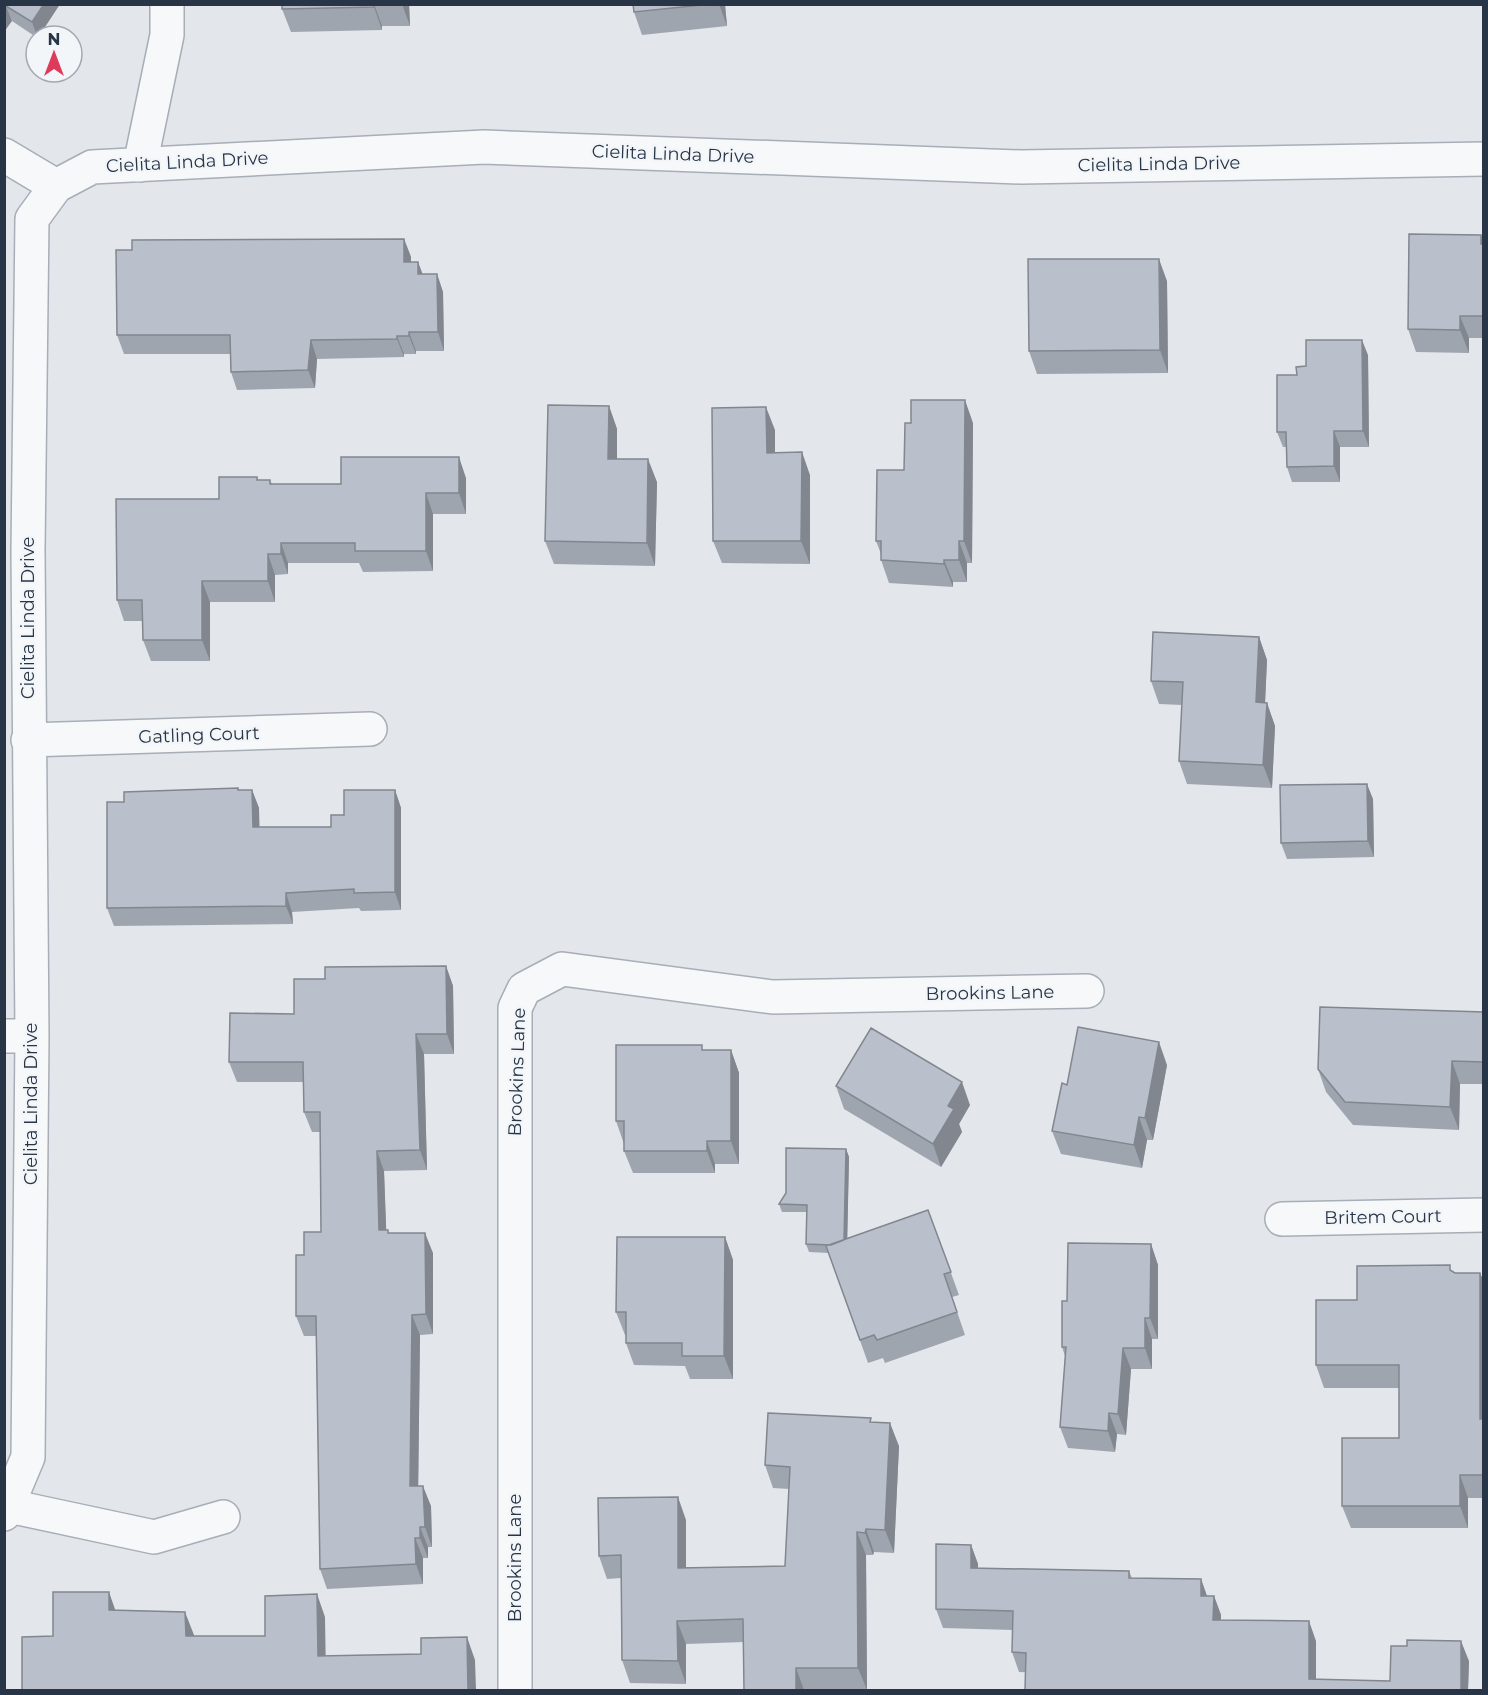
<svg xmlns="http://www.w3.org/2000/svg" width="1488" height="1695" viewBox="0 0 1488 1695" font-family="Montserrat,sans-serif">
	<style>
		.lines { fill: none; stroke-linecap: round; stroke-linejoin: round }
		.minor-casing { stroke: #a7aeb7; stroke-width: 36 }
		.minor { stroke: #f6f8fa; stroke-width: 33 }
		.wall { fill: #9fa5af }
		.shaded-wall { fill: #82868e }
		.building { fill: #b9c0cb; stroke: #82868e; stroke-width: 1.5 }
		.labels { text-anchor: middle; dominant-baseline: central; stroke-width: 4.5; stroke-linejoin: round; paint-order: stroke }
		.street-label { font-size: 18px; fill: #283547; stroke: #f3f6f9 }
	</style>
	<rect width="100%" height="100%" fill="#e3e7ec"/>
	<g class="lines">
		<defs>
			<path id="minor" d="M 4,155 L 56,186
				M 140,165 L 167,35 L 167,4
				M 28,740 L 370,729
				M 4,1036 L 32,1036
				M 1282,1219 L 1484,1215
				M 9,1506 L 154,1537 L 223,1517
				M 4,1514 L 28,1457 L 32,1036 L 28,551 L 32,219 L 56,186 L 92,167 L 484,147 L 1021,167 L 1484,159
				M 515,1690 L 515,1008 L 524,989 L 562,969 L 773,997 L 1087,991"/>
		</defs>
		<use href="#minor" class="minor-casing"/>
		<use href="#minor" class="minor"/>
	</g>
	<path class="wall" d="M 4,4 L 60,4 L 39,36 L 36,36 L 36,37 L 12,21 Z
		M 282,4 L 409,4 L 410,26 L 382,26 L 382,30 L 291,32 L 282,9 Z
		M 633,4 L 726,4 L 725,5 L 727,26 L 642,35 L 634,12 Z
		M 1481,235 L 1484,241 L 1484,338 L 1469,338 L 1469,353 L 1416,352 L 1408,329 Z
		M 404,239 L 411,257 L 411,262 L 418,262 L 422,274 L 437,274 L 443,292 L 444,351 L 416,351 L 416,354 L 404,354 L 404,357 L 317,359 L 315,388 L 237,390 L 231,372 L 230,354 L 124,354 L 117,335 Z
		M 1167,281 L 1168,373 L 1037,374 L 1029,351 Z
		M 1368,355 L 1369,447 L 1340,447 L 1340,482 L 1292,482 L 1287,467 L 1286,447 L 1283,447 L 1277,432 L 1297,375 L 1306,366 Z
		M 609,406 L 617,429 L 617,459 L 657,482 L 655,566 L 554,564 L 545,541 Z
		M 973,423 L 972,563 L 967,563 L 967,582 L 953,582 L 953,587 L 889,583 L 881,560 L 881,554 L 876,541 L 904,470 Z
		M 775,430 L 775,453 L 810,475 L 810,564 L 722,563 L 713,541 Z
		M 257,477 L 258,480 L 270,480 L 272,484 L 341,484 L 466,478 L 466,514 L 433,514 L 433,571 L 363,572 L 359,563 L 288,563 L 288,574 L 275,575 L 275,602 L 210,602 L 210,661 L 151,661 L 143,640 L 143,621 L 124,621 L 117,600 L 219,499 Z
		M 1259,637 L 1267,660 L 1265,703 L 1267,703 L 1275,726 L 1272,788 L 1187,784 L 1179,761 L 1182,705 L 1159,704 L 1151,681 Z
		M 239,790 L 252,790 L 259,808 L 259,827 L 331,827 L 344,815 L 395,790 L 401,808 L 401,910 L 361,911 L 359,908 L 292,912 L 293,924 L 114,926 L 107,908 L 124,802 Z
		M 1373,799 L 1374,857 L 1287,859 L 1281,843 Z
		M 446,966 L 453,986 L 454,1054 L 424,1054 L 427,1170 L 384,1171 L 386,1230 L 389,1233 L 433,1253 L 433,1334 L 420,1335 L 418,1486 L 431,1506 L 432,1547 L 428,1547 L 428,1558 L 423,1558 L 423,1584 L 327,1589 L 320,1569 L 316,1336 L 304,1336 L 296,1316 L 304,1255 L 321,1232 L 320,1132 L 312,1132 L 304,1112 L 304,1082 L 237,1082 L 229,1062 L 294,1014 L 325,979 Z
		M 1484,1012 L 1484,1084 L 1460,1084 L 1459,1130 L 1353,1125 L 1326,1092 L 1318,1069 Z
		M 704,1050 L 731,1050 L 739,1073 L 739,1164 L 715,1164 L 715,1173 L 633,1173 L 624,1151 L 624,1144 L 616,1121 Z
		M 1167,1065 L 1153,1140 L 1147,1140 L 1142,1168 L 1061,1154 L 1052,1131 L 1067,1085 Z
		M 836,1086 L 970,1105 L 959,1124 L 962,1132 L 941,1167 L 844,1109 Z
		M 846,1149 L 849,1157 L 847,1239 L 928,1210 L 959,1295 L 952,1297 L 965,1335 L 885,1363 L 883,1358 L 868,1363 L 829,1253 L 809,1252 L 806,1244 L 807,1212 L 782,1212 L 779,1204 Z
		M 725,1237 L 733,1260 L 733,1379 L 690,1379 L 685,1366 L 634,1365 L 626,1343 L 626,1335 L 625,1335 L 616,1312 Z
		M 1151,1244 L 1158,1265 L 1158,1339 L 1152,1339 L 1152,1369 L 1131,1369 L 1126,1435 L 1117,1434 L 1115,1452 L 1068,1448 L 1060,1427 L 1065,1356 L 1062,1347 L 1067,1301 Z
		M 1453,1271 L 1455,1273 L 1480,1273 L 1484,1282 L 1484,1498 L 1468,1498 L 1468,1528 L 1351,1528 L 1342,1506 L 1399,1438 L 1399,1388 L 1324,1388 L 1316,1365 L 1357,1300 Z
		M 872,1422 L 899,1446 L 894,1553 L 874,1552 L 873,1555 L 866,1555 L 867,1690 L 744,1690 L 744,1642 L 686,1644 L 686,1684 L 630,1683 L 622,1660 L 621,1578 L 607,1579 L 599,1556 L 686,1520 L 686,1568 L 785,1566 L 789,1489 L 773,1488 L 765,1465 Z
		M 971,1545 L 978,1564 L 978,1568 L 1129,1571 L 1132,1578 L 1201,1579 L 1207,1596 L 1214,1596 L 1221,1615 L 1221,1620 L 1316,1641 L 1316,1679 L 1390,1681 L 1469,1661 L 1468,1690 L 1019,1672 L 1012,1652 L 1013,1630 L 943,1628 L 936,1609 Z"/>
	<path class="shaded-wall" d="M 44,4 L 60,4 L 39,36 L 37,36 L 32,22 Z
		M 374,4 L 382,26 L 382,30 L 374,7 Z
		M 402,4 L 409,4 L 410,26 Z
		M 719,4 L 725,5 L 727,26 Z
		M 6,6 L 12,21 L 4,32 L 4,8 Z
		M 404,239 L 411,257 L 411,280 L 404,262 Z
		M 1159,259 L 1167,281 L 1168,373 L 1160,350 Z
		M 418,262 L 425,280 L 418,274 Z
		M 437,274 L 443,292 L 444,351 L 438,332 Z
		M 1460,316 L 1469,338 L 1469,353 L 1460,330 Z
		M 409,332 L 416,351 L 416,354 L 409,336 Z
		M 397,336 L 404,354 L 404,357 L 397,339 Z
		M 311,340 L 317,359 L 315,388 L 308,370 Z
		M 1362,340 L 1368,355 L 1369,447 L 1363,431 Z
		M 965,400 L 973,423 L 972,563 L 964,541 Z
		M 609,406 L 617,429 L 617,482 L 608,459 Z
		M 766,407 L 775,430 L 775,476 L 767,453 Z
		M 1334,431 L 1340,447 L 1340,482 L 1334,466 Z
		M 802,452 L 810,475 L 810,564 L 801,541 Z
		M 459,457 L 466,478 L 466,514 L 459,493 Z
		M 648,459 L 657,482 L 655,566 L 647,543 Z
		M 426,493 L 433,514 L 433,571 L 426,551 Z
		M 959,541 L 967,563 L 967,582 L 959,560 Z
		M 281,543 L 288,563 L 288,574 L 281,554 Z
		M 268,554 L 275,575 L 275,602 L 268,581 Z
		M 944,560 L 953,582 L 953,587 L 944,564 Z
		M 202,581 L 210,602 L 210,661 L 202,640 Z
		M 1259,637 L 1267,660 L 1264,725 L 1256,702 Z
		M 1267,703 L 1275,726 L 1272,788 L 1263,765 Z
		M 1367,784 L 1373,799 L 1374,857 L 1368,841 Z
		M 252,790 L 259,808 L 260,845 L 253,827 Z
		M 395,790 L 401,808 L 401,910 L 395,892 Z
		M 286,893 L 292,912 L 293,924 L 286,906 Z
		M 446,966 L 453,986 L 454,1054 L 447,1034 Z
		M 416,1034 L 424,1054 L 427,1170 L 420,1150 Z
		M 1159,1042 L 1167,1065 L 1153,1140 L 1145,1118 Z
		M 731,1050 L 739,1073 L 739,1164 L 731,1141 Z
		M 1452,1061 L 1460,1084 L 1459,1130 L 1450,1107 Z
		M 962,1082 L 970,1105 L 959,1124 L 962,1132 L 941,1167 L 933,1144 L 948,1106 Z
		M 1139,1117 L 1147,1140 L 1142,1168 L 1134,1145 Z
		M 707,1141 L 715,1164 L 715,1173 L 707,1151 Z
		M 846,1149 L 849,1157 L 847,1253 L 844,1245 Z
		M 377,1151 L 384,1171 L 387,1250 L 379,1230 Z
		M 425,1233 L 433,1253 L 433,1334 L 426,1314 Z
		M 725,1237 L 733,1260 L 733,1379 L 724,1356 Z
		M 1151,1244 L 1158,1265 L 1158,1339 L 1150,1318 Z
		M 1480,1273 L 1484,1282 L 1484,1429 L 1480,1419 Z
		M 412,1315 L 420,1335 L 418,1506 L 410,1486 Z
		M 1145,1318 L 1152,1339 L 1152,1369 L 1145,1348 Z
		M 1123,1348 L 1131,1369 L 1126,1435 L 1118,1414 Z
		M 1109,1413 L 1117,1434 L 1115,1452 L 1108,1431 Z
		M 890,1423 L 899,1446 L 894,1553 L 885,1530 Z
		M 1460,1475 L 1468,1498 L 1468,1528 L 1460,1506 Z
		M 423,1486 L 431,1506 L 432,1547 L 425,1527 Z
		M 678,1497 L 686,1520 L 686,1591 L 678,1568 Z
		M 420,1527 L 428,1547 L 428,1558 L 420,1538 Z
		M 866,1529 L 874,1552 L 873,1555 L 865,1533 Z
		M 857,1532 L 866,1555 L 867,1690 L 858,1668 Z
		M 415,1538 L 423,1558 L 423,1584 L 416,1564 Z
		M 971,1545 L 978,1564 L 978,1587 L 971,1568 Z
		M 1201,1579 L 1208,1599 L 1201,1596 Z
		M 109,1592 L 117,1615 L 109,1610 Z
		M 317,1594 L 325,1617 L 326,1679 L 318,1656 Z
		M 1214,1596 L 1221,1615 L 1220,1640 L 1213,1620 Z
		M 185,1612 L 194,1635 L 194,1659 L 186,1636 Z
		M 677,1621 L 686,1644 L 686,1684 L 678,1661 Z
		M 1309,1621 L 1316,1641 L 1316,1690 L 1309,1679 Z
		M 467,1637 L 475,1660 L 476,1690 L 468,1690 Z
		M 1461,1641 L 1469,1661 L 1468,1690 L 1461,1690 Z
		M 796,1668 L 804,1690 L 796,1690 Z"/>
	<path class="building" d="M 4,4 L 44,4 L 32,22 L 6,6 L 4,8 Z
		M 282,4 L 374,4 L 374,7 L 282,9 Z
		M 633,4 L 711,4 L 634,12 Z
		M 1409,234 L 1481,235 L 1481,244 L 1484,244 L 1484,316 L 1460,316 L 1460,330 L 1408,329 Z
		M 404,239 L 404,262 L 418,262 L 418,274 L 437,274 L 438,332 L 409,332 L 409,336 L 397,336 L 397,339 L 311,340 L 308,370 L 231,372 L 230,335 L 117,335 L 116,250 L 132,250 L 132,240 Z
		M 1028,259 L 1159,259 L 1160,350 L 1029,351 Z
		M 1306,340 L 1362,340 L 1363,431 L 1334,431 L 1334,466 L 1287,467 L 1286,432 L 1277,432 L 1277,375 L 1297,375 L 1296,367 L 1306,366 Z
		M 911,400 L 965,400 L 964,541 L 959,541 L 959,560 L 944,560 L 944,564 L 881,560 L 881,541 L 876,541 L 877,470 L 904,470 L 905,423 L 911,423 Z
		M 548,405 L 609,406 L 608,459 L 648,459 L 647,543 L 545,541 Z
		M 766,407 L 767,453 L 802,452 L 801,541 L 713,541 L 712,408 Z
		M 341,457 L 459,457 L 459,493 L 426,493 L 426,551 L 355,551 L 355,543 L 281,543 L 281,554 L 268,554 L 268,581 L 202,581 L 202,640 L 143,640 L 142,600 L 117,600 L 116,499 L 219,499 L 219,477 L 257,477 L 257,480 L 270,480 L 270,484 L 341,484 Z
		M 1153,632 L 1259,637 L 1256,702 L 1267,703 L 1263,765 L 1179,761 L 1183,682 L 1151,681 Z
		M 1367,784 L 1368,841 L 1281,843 L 1280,785 Z
		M 238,788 L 238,790 L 252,790 L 253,827 L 331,827 L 331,815 L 344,815 L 344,790 L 395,790 L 395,892 L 354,893 L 354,889 L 286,893 L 286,906 L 107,908 L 107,802 L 124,802 L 124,792 Z
		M 446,966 L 447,1034 L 416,1034 L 420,1150 L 377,1151 L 379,1230 L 388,1230 L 388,1233 L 425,1233 L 426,1314 L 412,1315 L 410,1486 L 423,1486 L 425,1527 L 420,1527 L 420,1538 L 415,1538 L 416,1564 L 320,1569 L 316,1316 L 296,1316 L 296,1255 L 304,1255 L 304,1232 L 321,1232 L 320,1112 L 304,1112 L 303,1062 L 229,1062 L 230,1013 L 294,1014 L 294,979 L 325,979 L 325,967 Z
		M 1320,1007 L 1484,1012 L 1484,1062 L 1452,1061 L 1450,1107 L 1345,1102 L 1318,1069 Z
		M 1078,1027 L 1159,1042 L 1145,1118 L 1139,1117 L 1134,1145 L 1052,1131 L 1062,1083 L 1067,1085 Z
		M 871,1028 L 962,1082 L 948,1106 L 954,1109 L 933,1144 L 836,1086 Z
		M 616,1045 L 702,1045 L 702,1050 L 731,1050 L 731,1141 L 707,1141 L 707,1151 L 624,1151 L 624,1121 L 616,1121 Z
		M 786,1148 L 846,1149 L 844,1240 L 831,1245 L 806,1244 L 807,1205 L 779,1204 L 786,1193 Z
		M 928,1210 L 951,1272 L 944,1274 L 957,1312 L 877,1340 L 874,1335 L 860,1340 L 826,1246 Z
		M 617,1237 L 725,1237 L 724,1356 L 682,1356 L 682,1343 L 626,1343 L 626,1312 L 616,1312 Z
		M 1068,1243 L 1151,1244 L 1150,1318 L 1145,1318 L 1145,1348 L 1123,1348 L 1118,1414 L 1109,1413 L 1108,1431 L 1060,1427 L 1066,1347 L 1062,1347 L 1062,1301 L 1067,1301 Z
		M 1450,1265 L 1450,1270 L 1455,1273 L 1480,1273 L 1480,1419 L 1484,1419 L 1484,1475 L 1460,1475 L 1460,1506 L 1342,1506 L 1342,1438 L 1399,1438 L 1399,1365 L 1316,1365 L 1316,1300 L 1357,1300 L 1357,1266 Z
		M 768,1413 L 871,1418 L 870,1422 L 890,1423 L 885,1530 L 866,1529 L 865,1533 L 857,1532 L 858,1668 L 796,1668 L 796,1690 L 744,1690 L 743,1619 L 677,1621 L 678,1661 L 622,1660 L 621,1555 L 599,1556 L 598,1498 L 678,1497 L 678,1568 L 785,1566 L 790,1467 L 765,1465 Z
		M 936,1544 L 971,1545 L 971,1568 L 1129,1571 L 1129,1578 L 1201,1579 L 1201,1596 L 1214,1596 L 1213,1620 L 1309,1621 L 1309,1679 L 1390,1681 L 1391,1646 L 1407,1646 L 1407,1640 L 1461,1641 L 1461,1690 L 1025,1690 L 1026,1653 L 1012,1652 L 1013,1611 L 936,1609 Z
		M 53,1592 L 109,1592 L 109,1610 L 185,1612 L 186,1636 L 265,1636 L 265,1596 L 317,1594 L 318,1656 L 421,1654 L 421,1638 L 467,1637 L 468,1690 L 22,1690 L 22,1637 L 53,1636 Z"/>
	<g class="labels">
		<g class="street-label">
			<text transform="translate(673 154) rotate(2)">Cielita Linda Drive</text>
			<text transform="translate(187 162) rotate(-3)">Cielita Linda Drive</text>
			<text transform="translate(1159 164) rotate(-1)">Cielita Linda Drive</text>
			<text transform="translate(28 618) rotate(-90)">Cielita Linda Drive</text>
			<text transform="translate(199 735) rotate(-2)">Gatling Court</text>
			<text transform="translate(990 993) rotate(-1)">Brookins Lane</text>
			<text transform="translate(517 1072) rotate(-88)">Brookins Lane</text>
			<text transform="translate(31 1104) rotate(-90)">Cielita Linda Drive</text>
			<text transform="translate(1383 1217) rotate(-1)">Britem Court</text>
			<text transform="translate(515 1558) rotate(-90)">Brookins Lane</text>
		</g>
	</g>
	<rect width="1488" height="1695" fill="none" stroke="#283547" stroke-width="12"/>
	<g transform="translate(54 54)"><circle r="28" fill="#f3f6f9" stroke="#a2a9b2" stroke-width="1.5"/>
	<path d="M0-4.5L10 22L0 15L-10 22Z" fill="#de3b5c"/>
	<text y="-9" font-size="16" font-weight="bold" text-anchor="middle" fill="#283547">N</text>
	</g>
</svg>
